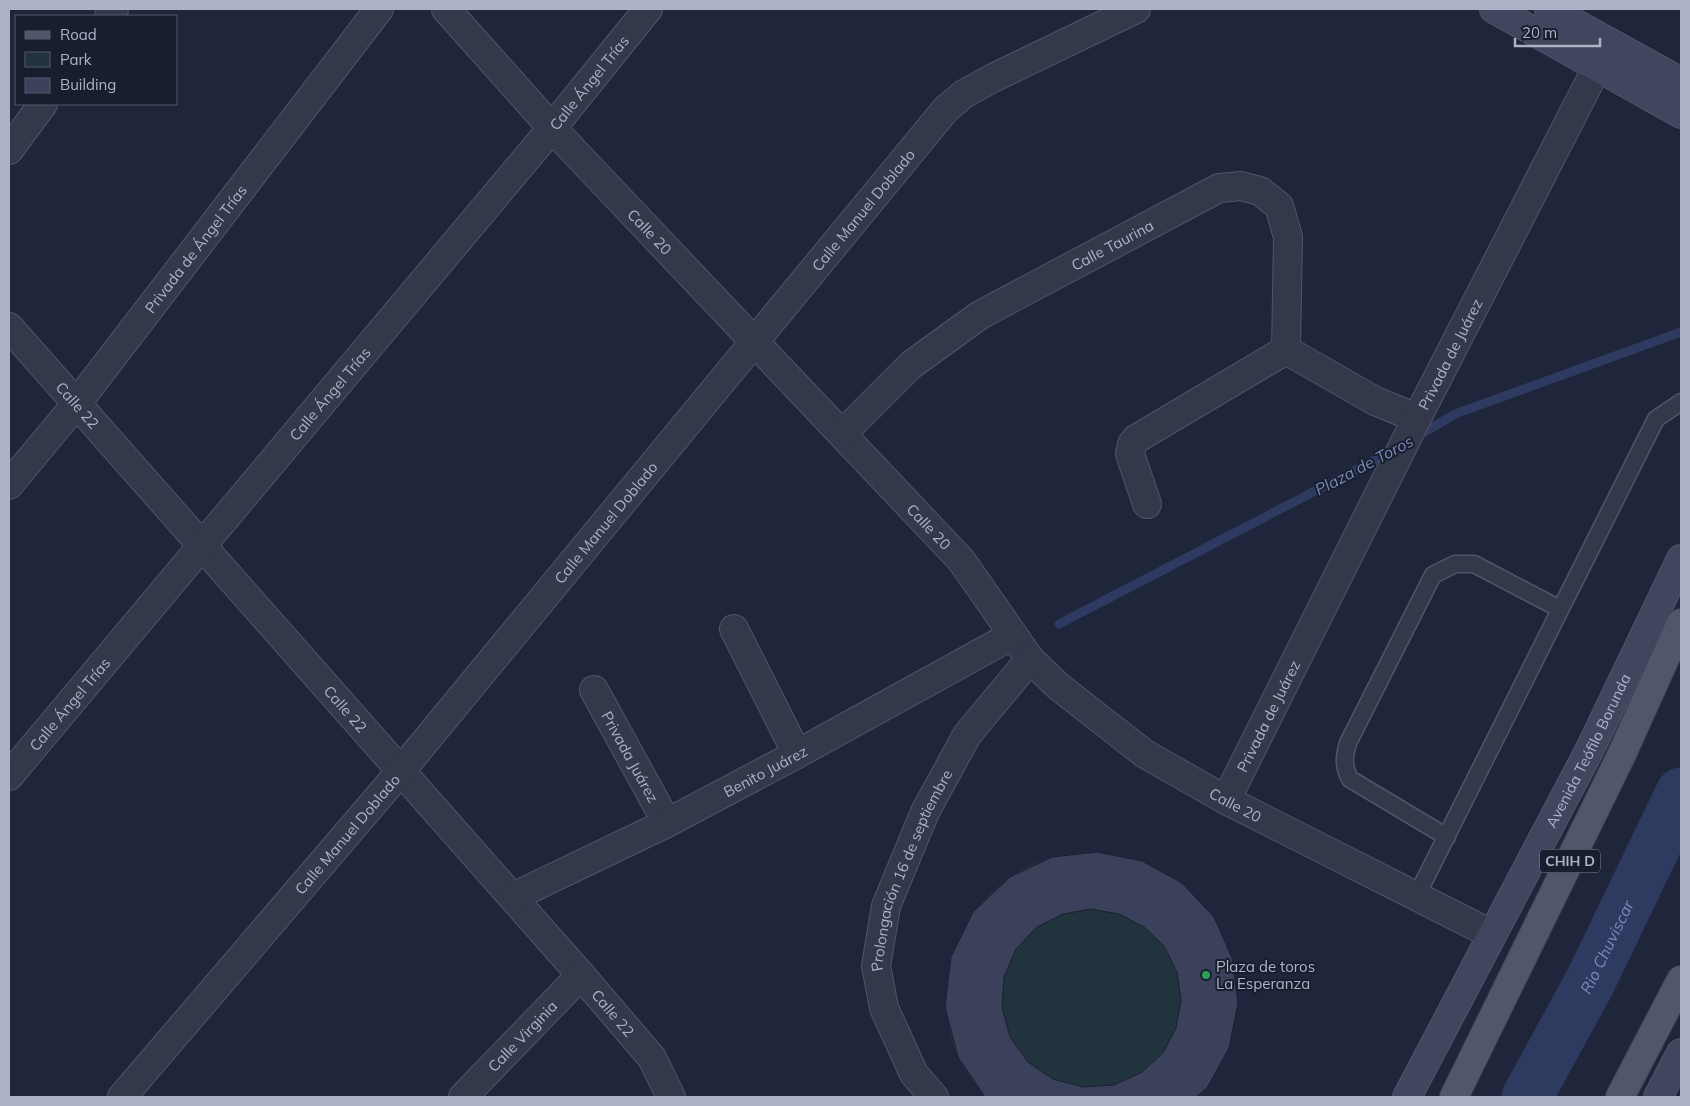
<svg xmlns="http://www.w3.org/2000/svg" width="1690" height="1106" viewBox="0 0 1690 1106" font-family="Mulish,sans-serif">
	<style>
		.green { fill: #21333c }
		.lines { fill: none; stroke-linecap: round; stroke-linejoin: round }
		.stream { stroke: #2f3a61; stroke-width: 9 }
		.river { stroke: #2f3a61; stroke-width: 51 }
		.building { fill: #3b415b; stroke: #1b1f31; fill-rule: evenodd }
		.service-casing { stroke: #515568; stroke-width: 19 }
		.minor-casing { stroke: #515568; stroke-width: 30 }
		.secondary-casing { stroke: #515568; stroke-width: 30 }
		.primary-casing { stroke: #3d4154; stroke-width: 30 }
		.service { stroke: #33384b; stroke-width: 16 }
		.minor { stroke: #33384b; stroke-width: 28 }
		.secondary { stroke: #41465e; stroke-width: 28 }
		.primary { stroke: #51576b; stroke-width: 28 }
		.leisure-dot { fill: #2e9e5b; stroke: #191e2f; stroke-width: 2 }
		.labels { text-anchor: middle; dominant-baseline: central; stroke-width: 4; stroke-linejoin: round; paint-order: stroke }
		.shield { fill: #191e2f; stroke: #818699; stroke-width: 1 }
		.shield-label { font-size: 14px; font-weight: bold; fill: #aeb2c7 }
		.street-label { font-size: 15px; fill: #aeb2c7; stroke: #191e2f }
		.poi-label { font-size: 15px; fill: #aeb2c7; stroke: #191e2f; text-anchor: start }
		.water-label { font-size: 16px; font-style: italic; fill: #7a89b6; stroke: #191e2f }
	</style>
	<rect width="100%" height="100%" fill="#1f263b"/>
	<path class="green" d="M 1097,852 L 1142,861 L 1182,883 L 1214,917 L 1232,958 L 1238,1003 L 1229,1048 L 1207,1088 L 1196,1097 L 985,1097 C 976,1084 963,1070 957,1056 C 925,976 968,881 1052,857 C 1066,853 1083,854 1097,852 Z"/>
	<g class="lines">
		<path class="stream" d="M 1416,437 L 1455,414 L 1681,332
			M 1059,624 L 1392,451"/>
		<path class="river" id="s1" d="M 1527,1097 L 1590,982 L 1681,793"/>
	</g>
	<path class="building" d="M 1097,852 L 1142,861 L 1182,883 L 1214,917 L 1232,958 L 1238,1003 L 1229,1048 L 1207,1088 L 1196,1097 L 985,1097 L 958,1057 L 945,1007 L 951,957 L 973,912 L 1010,877 L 1052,857 ZM 1091,909 L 1119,914 L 1144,927 L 1164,946 L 1177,972 L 1181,1000 L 1176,1028 L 1163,1053 L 1142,1072 L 1114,1085 L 1083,1087 L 1053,1079 L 1028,1062 L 1010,1037 L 1002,1007 L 1004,977 L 1016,949 L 1037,927 L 1063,914 Z"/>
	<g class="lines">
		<defs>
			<path id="service" d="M 1447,837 L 1350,779 C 1343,766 1344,757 1348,743 L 1433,575 L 1455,564 L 1474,564 L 1560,609
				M 1417,895 L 1656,419 L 1681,402"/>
			<g id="minor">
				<path id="s2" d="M 446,9 L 552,128 L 961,560 L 1030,659 L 1058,686 L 1145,754 L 1226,800 L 1491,934"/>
				<path d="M 109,16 L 114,9"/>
				<path d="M 9,150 L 43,104"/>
				<path id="s3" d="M 9,327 L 581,975 L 652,1058 L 671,1097"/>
				<path id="s4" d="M 843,433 L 911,365 L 980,315 L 1219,188 L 1241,186 L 1260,191 L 1279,206 L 1288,237 L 1286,350 L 1375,401 L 1417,418"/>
				<path id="s5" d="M 9,485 L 77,403 L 379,9"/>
				<path d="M 1147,504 L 1130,454 L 1132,444 L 1136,439 L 1286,350"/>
				<path d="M 734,629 L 797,754"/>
				<path id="s6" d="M 594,690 L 667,823"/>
				<path id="s7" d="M 9,776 L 552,128 L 648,9"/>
				<path id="s8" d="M 1226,800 L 1417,418 L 1608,46"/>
				<path id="s9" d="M 513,897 L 667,823 L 797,754 L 1013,635"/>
				<path id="s10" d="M 122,1097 L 400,772 L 946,109 L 964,94 L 991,79 L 1136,9"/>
				<path id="s11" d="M 463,1097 L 581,975"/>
				<path id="s12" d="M 934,1097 L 914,1074 L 884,1008 L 876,966 L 886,906 L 925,812 L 967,735 L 1030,659"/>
			</g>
			<g id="secondary">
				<path d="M 1494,9 L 1681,114"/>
				<path d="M 1549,9 L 1681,82"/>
				<path id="s13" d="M 1407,1097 L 1589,751 L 1681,559"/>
				<path d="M 1658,1097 L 1681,1053"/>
			</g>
			<path id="primary" d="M 1454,1097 L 1621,756 L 1681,623
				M 1620,1097 L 1681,980"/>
		</defs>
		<use href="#service" class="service-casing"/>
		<use href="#minor" class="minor-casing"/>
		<use href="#secondary" class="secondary-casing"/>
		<use href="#primary" class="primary-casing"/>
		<use href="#service" class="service"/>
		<use href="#minor" class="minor"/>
		<use href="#secondary" class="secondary"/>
		<use href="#primary" class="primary"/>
	</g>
	<circle class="leisure-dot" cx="1206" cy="975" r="5"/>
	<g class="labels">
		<rect class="shield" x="1540" y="849.5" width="60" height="23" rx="4"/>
		<g class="shield-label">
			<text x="1570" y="861">CHIH D</text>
		</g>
		<g class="street-label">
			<text stroke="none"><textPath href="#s7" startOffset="904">Calle Ángel Trías</textPath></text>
			<text stroke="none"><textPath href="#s10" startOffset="1156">Calle Manuel Doblado</textPath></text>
			<text stroke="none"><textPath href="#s2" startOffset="302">Calle 20</textPath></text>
			<text stroke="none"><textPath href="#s4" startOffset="331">Calle Taurina</textPath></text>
			<text stroke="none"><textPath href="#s5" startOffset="301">Privada de Ángel Trías</textPath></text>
			<text stroke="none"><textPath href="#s8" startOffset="499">Privada de Juárez</textPath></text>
			<text stroke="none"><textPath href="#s7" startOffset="499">Calle Ángel Trías</textPath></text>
			<text stroke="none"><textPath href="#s3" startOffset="104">Calle 22</textPath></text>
			<text stroke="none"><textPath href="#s10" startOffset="751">Calle Manuel Doblado</textPath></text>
			<text stroke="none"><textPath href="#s2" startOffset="708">Calle 20</textPath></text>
			<text stroke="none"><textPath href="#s7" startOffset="94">Calle Ángel Trías</textPath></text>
			<text stroke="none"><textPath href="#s3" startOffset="509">Calle 22</textPath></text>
			<text stroke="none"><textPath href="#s8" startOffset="94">Privada de Juárez</textPath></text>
			<text stroke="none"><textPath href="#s13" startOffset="391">Avenida Teófilo Borunda</textPath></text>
			<text stroke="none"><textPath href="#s6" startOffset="76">Privada Juárez</textPath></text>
			<text stroke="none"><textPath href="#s9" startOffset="282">Benito Juárez</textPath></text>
			<text stroke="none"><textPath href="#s2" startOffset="1128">Calle 20</textPath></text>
			<text stroke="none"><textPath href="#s10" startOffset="346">Calle Manuel Doblado</textPath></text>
			<text stroke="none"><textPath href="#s12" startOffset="248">Prolongación 16 de septiembre</textPath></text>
			<text stroke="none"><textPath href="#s3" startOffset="914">Calle 22</textPath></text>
			<text stroke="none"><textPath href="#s11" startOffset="85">Calle Virginia</textPath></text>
		</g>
		<g class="poi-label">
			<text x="1216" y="966">Plaza de toros<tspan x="1216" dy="17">La Esperanza</tspan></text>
		</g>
		<g class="water-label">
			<text transform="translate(1364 465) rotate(-28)">Plaza de Toros</text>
			<text stroke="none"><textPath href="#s1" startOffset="170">Rio Chuviscar</textPath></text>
		</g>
	</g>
	<rect width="1690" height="1106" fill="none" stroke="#aeb2c7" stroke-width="20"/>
	<rect x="15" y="15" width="162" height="90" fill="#191e2f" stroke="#55596c"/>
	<rect x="25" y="31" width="25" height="8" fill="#51576b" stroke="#55596c"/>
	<text x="60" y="40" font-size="15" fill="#aeb2c7">Road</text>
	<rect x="25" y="52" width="25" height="15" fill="#21333c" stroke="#55596c"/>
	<text x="60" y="65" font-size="15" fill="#aeb2c7">Park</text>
	<rect x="25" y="78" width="25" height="15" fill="#3b415b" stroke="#55596c"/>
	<text x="60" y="90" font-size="15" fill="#aeb2c7">Building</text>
	<path d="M1515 38v8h85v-8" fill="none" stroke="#aeb2c7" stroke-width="2.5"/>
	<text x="1522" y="38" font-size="15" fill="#aeb2c7" stroke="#191e2f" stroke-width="4" paint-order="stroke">20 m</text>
</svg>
